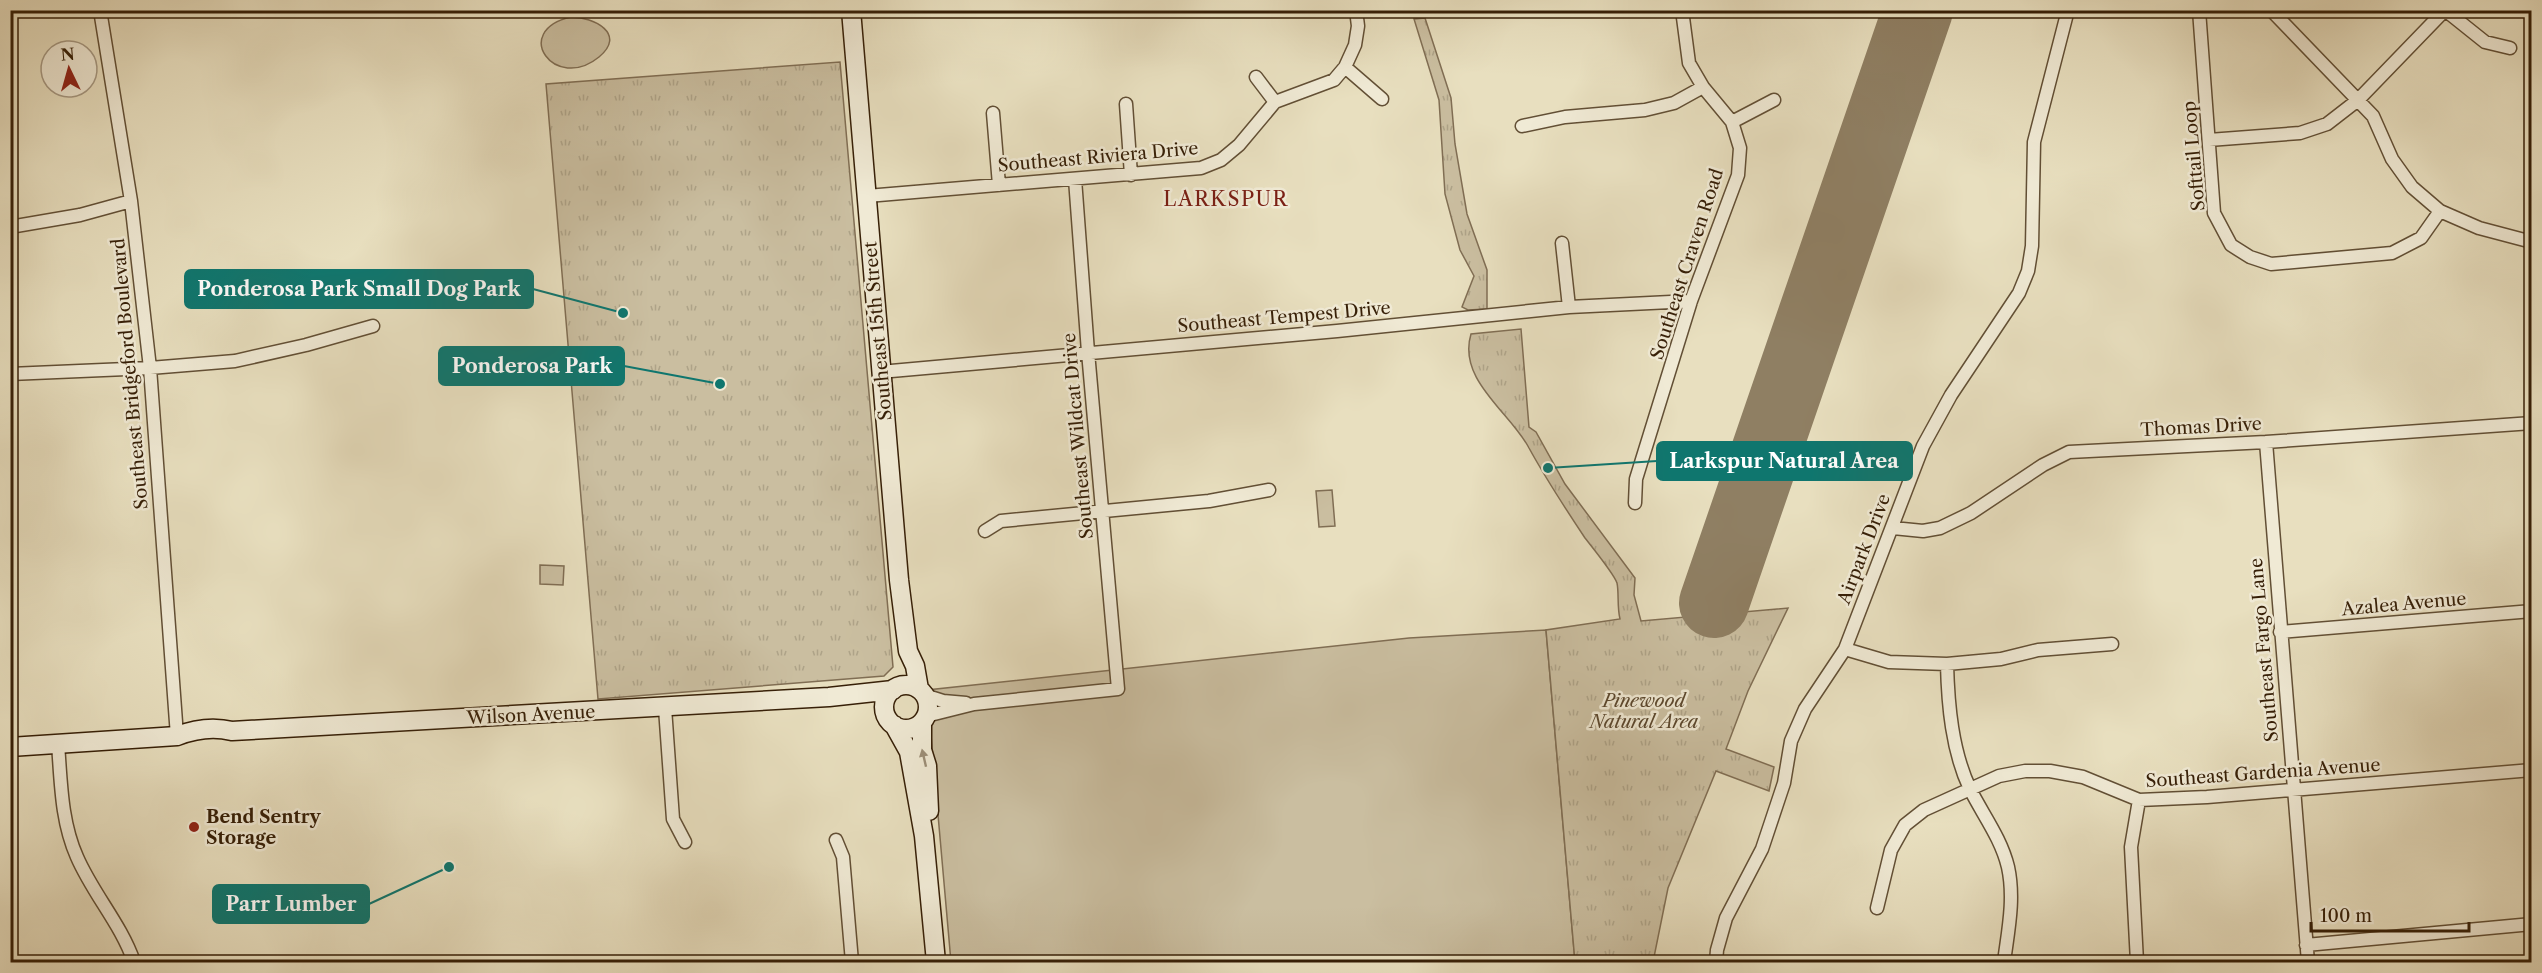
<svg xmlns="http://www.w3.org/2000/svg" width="2542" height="973" viewBox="0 0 2542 973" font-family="'Libre Caslon Text',serif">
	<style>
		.green { fill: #cabea0; stroke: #806e54; stroke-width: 1.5 }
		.park { fill: url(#park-tufts); stroke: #806e54; stroke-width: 1.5 }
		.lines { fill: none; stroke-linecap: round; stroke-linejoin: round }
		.runway { stroke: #8f7f63; stroke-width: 70 }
		.street-casing { stroke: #624f35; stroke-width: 15 }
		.secondary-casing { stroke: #361f07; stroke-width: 21 }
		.street { stroke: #f0ead5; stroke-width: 12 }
		.secondary { stroke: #f0ead5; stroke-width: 18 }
		.oneway { fill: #9c8f78 }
		.poi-dot { fill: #8f2418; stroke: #f0ead5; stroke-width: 2 }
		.labels { text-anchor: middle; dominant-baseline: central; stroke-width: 5; stroke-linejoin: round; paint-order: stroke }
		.street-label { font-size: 18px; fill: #361f07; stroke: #f0ead5 }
		.park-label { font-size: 18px; font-style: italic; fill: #5b472d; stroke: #f0ead5 }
		.poi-label { font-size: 18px; font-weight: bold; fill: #361f07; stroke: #f0ead5; text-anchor: start }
		.neighbourhood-label { font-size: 20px; letter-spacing: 1.5px; fill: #7a1f14; stroke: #f0ead5 }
		.leader { fill: none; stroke: #0f766e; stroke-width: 2 }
		.callout-dot { fill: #0f766e; stroke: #f0ead5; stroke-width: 2 }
		.callout { fill: #0f766e; stroke: #0f766e; stroke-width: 2 }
		.callout-label { font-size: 20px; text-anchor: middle; font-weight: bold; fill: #fff }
	</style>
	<defs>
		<pattern id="park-tufts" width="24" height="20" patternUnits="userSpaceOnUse" patternTransform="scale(1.5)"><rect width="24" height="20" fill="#cabea0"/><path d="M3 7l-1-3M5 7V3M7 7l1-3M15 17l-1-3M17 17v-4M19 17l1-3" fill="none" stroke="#aea388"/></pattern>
	</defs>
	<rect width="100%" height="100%" fill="#e8dfbf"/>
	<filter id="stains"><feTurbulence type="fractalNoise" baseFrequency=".00333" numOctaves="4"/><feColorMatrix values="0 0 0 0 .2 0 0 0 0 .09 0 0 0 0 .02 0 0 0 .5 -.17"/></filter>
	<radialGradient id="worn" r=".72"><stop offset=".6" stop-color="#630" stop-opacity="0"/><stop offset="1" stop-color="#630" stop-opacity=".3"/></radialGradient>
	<path class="green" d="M 571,17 C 594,17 627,34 599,57 C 555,93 510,31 571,17 Z
		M 1332,490 L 1335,526 L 1319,527 L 1316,491 Z
		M 540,565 L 564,566 L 563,585 L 540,584 Z
		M 1546,630 L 1575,962 L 951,962 L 927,690 L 1409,638 Z"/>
	<path class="park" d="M 1425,18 L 1451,98 L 1455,144 L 1467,214 L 1487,270 L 1487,309 L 1468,310 L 1462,307 L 1474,276 L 1460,250 L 1445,194 L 1439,100 L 1414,19 Z
		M 840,62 L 893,667 L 884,676 L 598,699 L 546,84 Z
		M 1521,329 L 1529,427 L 1536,432 L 1565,484 L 1635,578 L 1634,595 L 1641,621 L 1788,608 L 1748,691 L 1726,749 L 1774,767 L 1769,791 L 1716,771 L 1668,888 L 1653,962 L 1575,962 L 1546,630 L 1620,619 C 1617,607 1619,592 1617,583 C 1614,574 1592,547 1585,538 C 1565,508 1546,479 1529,448 C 1511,413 1457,380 1471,334 Z"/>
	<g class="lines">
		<path class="runway" d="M 1714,603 L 1918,10"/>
		<defs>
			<path id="street" d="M 100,10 L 131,201 L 150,368 L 177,736
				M 2199,10 L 2214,213 L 2231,245 L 2250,257 L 2271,264 L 2392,253 L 2421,238 L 2440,211
				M 2271,10 L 2373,116 L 2392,159 L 2412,187 L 2440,211 L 2479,228 L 2532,242
				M 2445,10 L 2485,42 L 2510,48
				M 1345,67 L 1382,99
				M 1256,77 L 1275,102
				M 1126,104 L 1131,175
				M 993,113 L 999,185
				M 1732,122 L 1774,100
				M 1522,126 L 1565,117 L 1645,110 L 1674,103 L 1703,87
				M 2209,140 L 2300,133 L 2327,124 L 2358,100 L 2445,10
				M 867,196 L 1201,168 L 1221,160 L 1239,145 L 1275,102 L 1334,80 L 1345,67 L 1355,45 L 1358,26 L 1356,10
				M 10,227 L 80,215 L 131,201
				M 1562,243 L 1569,307
				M 880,372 L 1337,331 L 1569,307 L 1691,301
				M 10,374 L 150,368 L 235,361 L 306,345 L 373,326
				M 2266,442 L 2308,962
				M 1635,503 L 1636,479 L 1691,301 L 1738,175 L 1740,148 L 1732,122 L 1703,87 L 1689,63 L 1682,10
				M 1893,528 L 1923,531 L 1940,528 L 1971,513 L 2043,465 L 2069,452 L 2266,442 L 2532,423
				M 985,531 L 1001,521 L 1209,501 L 1269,490
				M 2280,632 L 2532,611
				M 1845,649 L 1889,662 L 1947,664 L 2001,659 L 2038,650 L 2112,644
				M 1947,664 C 1948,705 1952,751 1970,789 C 1983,815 2001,838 2008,867 C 2015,899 2008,931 2004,962
				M 924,695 L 943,701 L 966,703
				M 665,708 L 673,819 L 685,842
				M 926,716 L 974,704 L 1118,689 L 1088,352 L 1075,179
				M 58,744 C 61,782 61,821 77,857 C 93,894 121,924 134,962
				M 836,840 L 843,857 L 852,962
				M 1877,908 L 1891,850 L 1905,825 L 1924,810 L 1999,776 L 2025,771 L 2050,771 L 2083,777 L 2139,800 L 2207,797 L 2532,770
				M 2306,945 L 2532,924
				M 1716,962 L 1717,950 L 1726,918 L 1762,849 L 1784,783 L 1791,741 L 1805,709 L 1845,649 L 1923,446 L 1951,395 L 2019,293 L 2028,271 L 2032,246 L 2034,142 L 2068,10
				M 2137,962 L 2131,847 L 2139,800"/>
			<path id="secondary" d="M 851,10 L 899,580 L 908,651 L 915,666 L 919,689
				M884 707a22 22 0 1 1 44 0a22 22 0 1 1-44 0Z
				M 922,723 L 922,750 L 927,766 L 929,811
				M 894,725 L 909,752 L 924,836 L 936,962
				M 10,747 L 177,736 C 195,729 212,726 232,731 L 829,697 L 893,690"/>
		</defs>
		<use href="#street" class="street-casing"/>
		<use href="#secondary" class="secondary-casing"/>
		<use href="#street" class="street"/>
		<use href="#secondary" class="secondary"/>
	</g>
	<defs><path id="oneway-solid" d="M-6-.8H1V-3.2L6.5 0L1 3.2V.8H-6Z" transform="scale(1.5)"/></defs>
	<use class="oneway" href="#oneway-solid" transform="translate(924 758) rotate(-103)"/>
	<circle class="poi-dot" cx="194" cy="827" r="6"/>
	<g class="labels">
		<g class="street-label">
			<text transform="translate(2194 156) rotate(-95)">Softtail Loop</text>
			<text transform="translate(1098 157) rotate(-5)">Southeast Riviera Drive</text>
			<text transform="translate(1687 264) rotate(-72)">Southeast Craven Road</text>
			<text transform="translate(1284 317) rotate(-5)">Southeast Tempest Drive</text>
			<text transform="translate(878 331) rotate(-95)">Southeast 15th Street</text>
			<text transform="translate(130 374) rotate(-95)">Southeast Bridgeford Boulevard</text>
			<text transform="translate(2201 427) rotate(-3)">Thomas Drive</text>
			<text transform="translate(1078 436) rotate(-95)">Southeast Wildcat Drive</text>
			<text transform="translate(1864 549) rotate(-69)">Airpark Drive</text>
			<text transform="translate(2404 604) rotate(-5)">Azalea Avenue</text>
			<text transform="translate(2264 650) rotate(-95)">Southeast Fargo Lane</text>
			<text transform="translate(531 715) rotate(-3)">Wilson Avenue</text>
			<text transform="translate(2263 773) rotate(-4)">Southeast Gardenia Avenue</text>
		</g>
		<g class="park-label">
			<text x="1644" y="701">Pinewood<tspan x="1644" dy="21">Natural Area</tspan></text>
		</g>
		<g class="poi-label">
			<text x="206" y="817">Bend Sentry<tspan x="206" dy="21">Storage</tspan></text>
		</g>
		<g class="neighbourhood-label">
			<text x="1226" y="199">LARKSPUR</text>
		</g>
	</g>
	<path class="leader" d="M623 313L533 289M720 384L624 366M1548 468L1657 461M449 867L369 904"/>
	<g class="callout-dot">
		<circle cx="623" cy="313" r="6"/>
		<circle cx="720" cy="384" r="6"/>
		<circle cx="1548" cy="468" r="6"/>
		<circle cx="449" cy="867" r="6"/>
	</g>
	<g class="callout">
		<rect x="185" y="270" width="348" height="38" rx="6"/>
		<rect x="439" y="347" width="185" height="38" rx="6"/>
		<rect x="1657" y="442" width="255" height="38" rx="6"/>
		<rect x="213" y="885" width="156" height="38" rx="6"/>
	</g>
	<g class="callout-label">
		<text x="359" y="296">Ponderosa Park Small Dog Park</text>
		<text x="532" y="373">Ponderosa Park</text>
		<text x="1784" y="468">Larkspur Natural Area</text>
		<text x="291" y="911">Parr Lumber</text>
	</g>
	<rect width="2542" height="973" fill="none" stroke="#e8dfbf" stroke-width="36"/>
	<rect x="12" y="12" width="2518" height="949" fill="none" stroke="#361f07" stroke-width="3"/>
	<rect x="18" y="18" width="2506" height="937" fill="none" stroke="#361f07" stroke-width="1.5"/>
	<g transform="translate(69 69) rotate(355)"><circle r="28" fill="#f0ead5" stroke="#a69983" stroke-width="1.5"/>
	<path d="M0-4.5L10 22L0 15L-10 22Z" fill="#8f2418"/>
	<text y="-9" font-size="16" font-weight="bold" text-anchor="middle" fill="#361f07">N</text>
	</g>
	<path d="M2311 922v9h158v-9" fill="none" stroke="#361f07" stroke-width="3"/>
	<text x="2320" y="922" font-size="18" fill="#361f07" stroke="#f0ead5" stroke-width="4.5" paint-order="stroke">100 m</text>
	<rect width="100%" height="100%" filter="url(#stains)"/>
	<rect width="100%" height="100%" fill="url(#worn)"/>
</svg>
